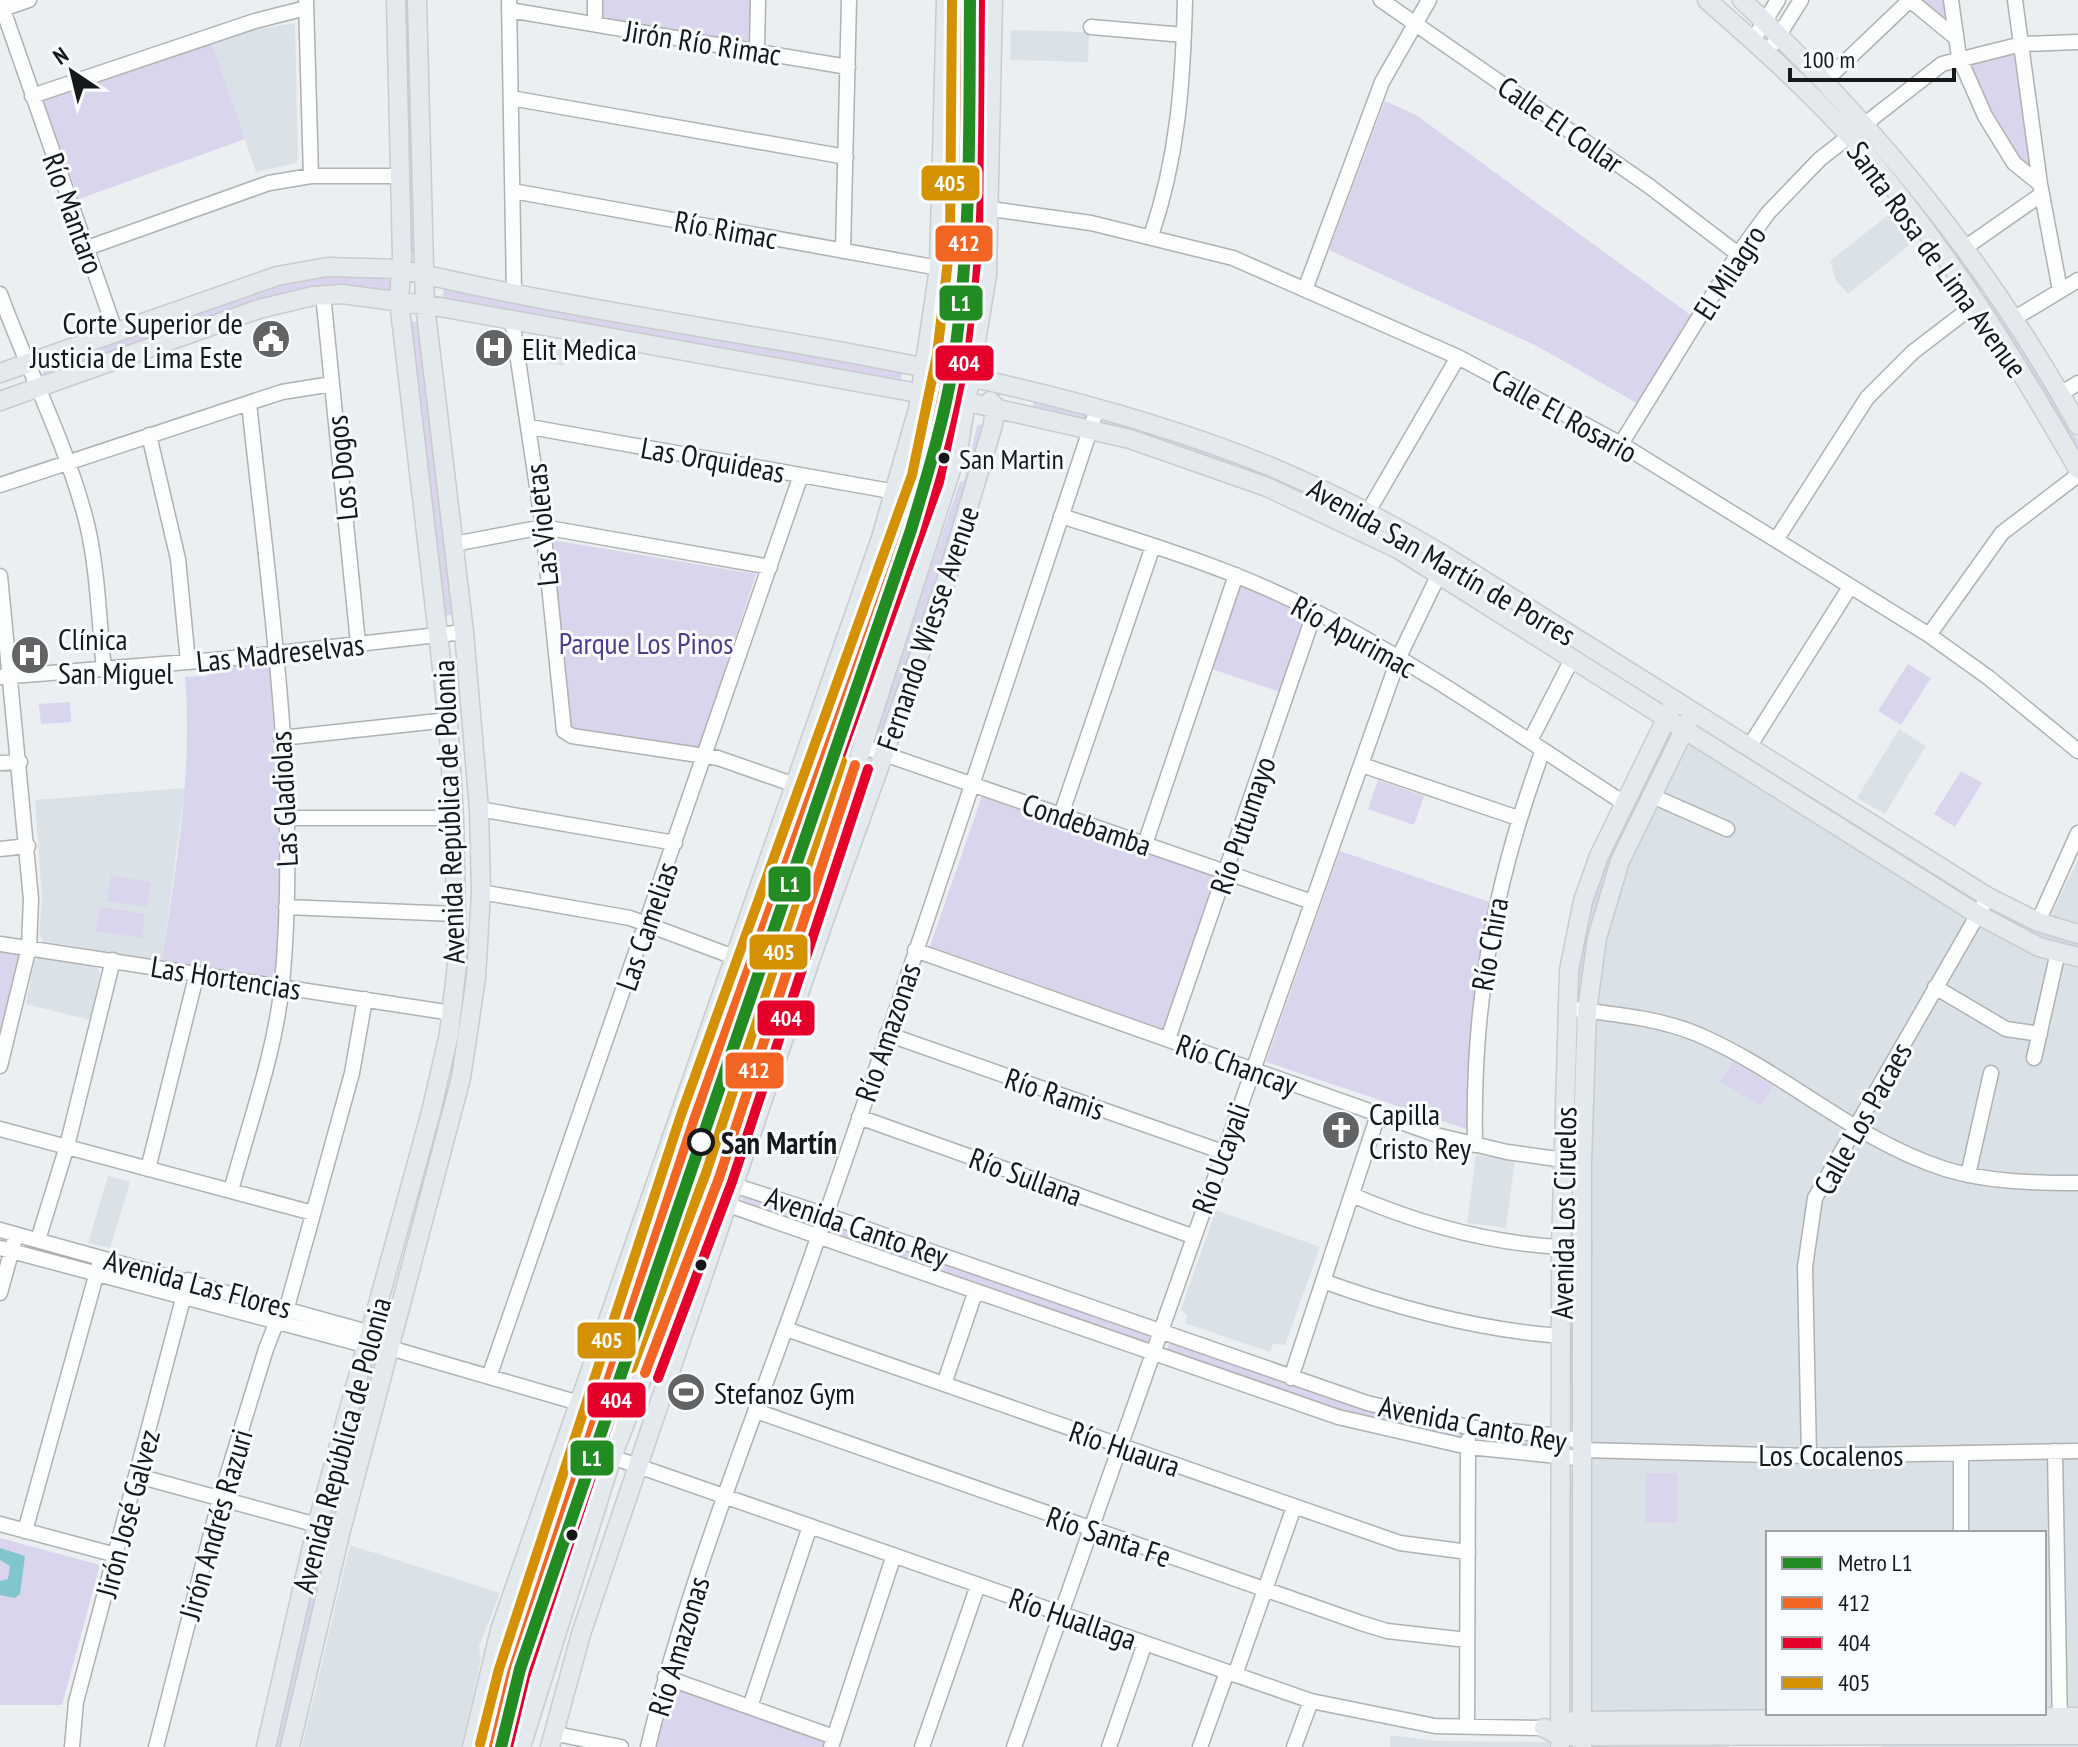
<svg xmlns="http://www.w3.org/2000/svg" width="2078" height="1747" viewBox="0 0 2078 1747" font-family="'PT Sans Narrow',sans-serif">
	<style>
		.built { fill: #dbe2e7; fill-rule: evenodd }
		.green { fill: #d8d5ed }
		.water { fill: #82c6cd }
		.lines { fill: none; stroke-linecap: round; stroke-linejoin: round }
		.minor-casing { stroke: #afb1b2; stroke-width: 17 }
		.major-casing { stroke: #c9cbcc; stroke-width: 21 }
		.minor { stroke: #fcfdfd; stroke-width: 14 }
		.major { stroke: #e3e9ec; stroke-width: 18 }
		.bus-1-casing { stroke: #f9fcff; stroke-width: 16 }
		.bus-2-casing { stroke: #f9fcff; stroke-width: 16 }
		.bus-3-casing { stroke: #f9fcff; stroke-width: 16 }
		.bus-1 { stroke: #f26522; stroke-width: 10 }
		.bus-2 { stroke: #e4002b; stroke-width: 10 }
		.bus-3 { stroke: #d59104; stroke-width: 10 }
		.metro-1-casing { stroke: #f9fcff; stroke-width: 18 }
		.metro-1 { stroke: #228b22; stroke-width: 12 }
		.bus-dot { fill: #17181a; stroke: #f9fcff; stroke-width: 3 }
		.stop-dot { fill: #f9fcff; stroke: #17181a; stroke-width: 4 }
		.labels { text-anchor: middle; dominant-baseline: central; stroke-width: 6; stroke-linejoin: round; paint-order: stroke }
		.bus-label { font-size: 28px; fill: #17181a; stroke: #f9fcff; text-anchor: start }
		.street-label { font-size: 30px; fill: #17181a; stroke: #f9fcff }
		.poi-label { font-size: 30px; fill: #17181a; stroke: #f9fcff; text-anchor: start }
		.park-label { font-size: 30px; fill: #523c88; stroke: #f9fcff }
		.stop-label { font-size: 30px; font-weight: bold; fill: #17181a; stroke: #f9fcff; text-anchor: start }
		.line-badge { stroke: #f9fcff; stroke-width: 3 }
		.badge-label { font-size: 22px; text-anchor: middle; font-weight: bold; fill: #fff }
	</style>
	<rect width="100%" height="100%" fill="#eceff1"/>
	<path class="built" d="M 295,23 L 298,159 L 296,163 L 256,172 L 212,45 L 258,29 Z
		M 1011,30 L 1089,32 L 1088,62 L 1010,60 Z
		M 1892,212 L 1916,240 L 1848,294 L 1836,281 L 1830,261 Z
		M 526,344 L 567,350 L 564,366 L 528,360 Z
		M 1682,715 L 1964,895 L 2043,937 L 2078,945 L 2078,1747 L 1883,1747 L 1883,1741 L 1729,1741 L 1729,1747 L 1572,1747 L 1575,1031 L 1578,979 ZM 1768,1533 L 2044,1533 L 2044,1713 L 1768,1713 Z
		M 1899,729 L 1926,746 L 1885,814 L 1857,798 Z
		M 185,788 L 162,961 L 43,941 L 39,934 L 42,898 L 35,800 Z
		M 2078,859 L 2078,924 L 2054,919 L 2052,913 Z
		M 41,956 L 96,967 L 100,973 L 90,1020 L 26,1004 L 34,961 Z
		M 1476,1155 L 1515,1160 L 1506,1228 L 1467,1223 Z
		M 108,1176 L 130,1182 L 110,1248 L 88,1243 Z
		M 1216,1210 L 1320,1247 L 1285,1345 L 1273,1344 L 1270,1352 L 1184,1323 L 1188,1317 L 1181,1309 Z
		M 350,1545 L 500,1593 L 479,1647 L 481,1659 L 461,1747 L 302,1747 Z
		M 1390,1735 L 1437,1741 L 1549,1742 L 1549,1747 L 1390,1747 Z"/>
	<path class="green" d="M 402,0 L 413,0 L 418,253 L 407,253 Z
		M 602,0 L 753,0 L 752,44 L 602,20 Z
		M 1918,0 L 1944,0 L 1948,30 Z
		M 211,41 L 245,139 L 79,199 L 42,98 Z
		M 2014,51 L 2031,168 L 2018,159 L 1962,62 Z
		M 1385,101 L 1416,115 L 1692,316 L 1640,405 L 1539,347 L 1329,250 Z
		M 1868,134 L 1984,287 L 1979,291 L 1861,139 Z
		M 385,274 L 392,275 L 391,294 L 351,291 L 46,379 L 43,373 L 44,365 L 297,278 Z
		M 444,288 L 902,371 L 901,386 L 442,303 Z
		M 1990,292 L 2078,440 L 2078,455 L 1982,298 Z
		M 406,321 L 419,322 L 452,615 L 441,616 Z
		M 1035,400 L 1088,414 L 1085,423 L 1032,408 Z
		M 925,405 L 936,407 C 895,566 841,725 772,875 L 893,531 Z
		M 1104,418 L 1191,443 L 1357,510 L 1352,521 L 1102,427 Z
		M 985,423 L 987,429 L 885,744 L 872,740 L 953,502 L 960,482 L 964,481 L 977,426 Z
		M 552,540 L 756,574 L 699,749 L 570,728 Z
		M 1240,584 L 1307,615 L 1280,692 L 1209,668 Z
		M 269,657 C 276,765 284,872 277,981 L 162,961 C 176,866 193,773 185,677 L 206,676 L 217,663 Z
		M 1908,664 L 1931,678 L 1901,725 L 1878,711 Z
		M 70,702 L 71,722 L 41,724 L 39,704 Z
		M 1702,724 L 1852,818 L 1847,825 L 1698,732 Z
		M 1667,736 L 1673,740 L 1591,937 L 1580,993 L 1570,991 L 1576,950 L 1613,838 Z
		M 1961,771 L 1982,783 L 1955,827 L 1934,814 Z
		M 1378,780 L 1424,796 L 1414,825 L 1368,809 Z
		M 982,796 L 1215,877 L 1164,1029 L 930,946 Z
		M 1340,851 L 1492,903 L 1469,1130 L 1266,1062 Z
		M 111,876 L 151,882 L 147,907 L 107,901 Z
		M 1996,906 L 2078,941 L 2078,951 L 2041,939 L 1991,914 Z
		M 100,907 L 145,914 L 142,938 L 96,931 Z
		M 0,949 L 23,952 L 4,1035 L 0,1034 Z
		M 1734,1060 L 1773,1086 L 1760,1106 L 1720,1081 Z
		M 744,1193 L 814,1218 L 813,1224 L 809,1227 L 741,1202 Z
		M 677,1221 L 685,1226 L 604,1470 L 588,1465 L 670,1223 Z
		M 832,1223 L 1150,1334 L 1147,1344 L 829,1234 L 827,1230 Z
		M 1569,1259 L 1579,1260 L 1578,1422 L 1568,1422 Z
		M 1170,1342 L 1458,1430 L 1463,1433 L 1461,1440 L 1372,1424 L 1167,1350 Z
		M 374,1351 L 379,1354 L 281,1747 L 268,1747 L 271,1715 Z
		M 1473,1433 L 1553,1441 L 1556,1451 L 1475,1444 Z
		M 560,1471 L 574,1477 L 529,1597 L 522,1596 L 519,1592 Z
		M 1646,1473 L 1677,1473 L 1677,1522 L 1645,1522 Z
		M 1567,1477 L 1578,1477 L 1578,1709 L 1567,1709 Z
		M 583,1480 L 599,1486 L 516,1747 L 499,1747 Z
		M 0,1538 L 100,1565 L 62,1705 L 0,1705 Z
		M 665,1677 L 834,1737 L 831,1747 L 648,1747 Z"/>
	<path class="water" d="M 0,1548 L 25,1556 L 20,1594 L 15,1598 L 0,1595 L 0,1581 L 8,1579 L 10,1566 L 0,1560 Z"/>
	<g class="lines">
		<defs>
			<path id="minor" d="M 509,0 L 514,293
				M 595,0 L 595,24
				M 1381,0 L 1649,186 L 1738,254
				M 1910,0 L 1956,38
				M 1951,0 L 1959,57 L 1985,116 L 2014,163 L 2040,184
				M 2015,0 L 2040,184 L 2060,290
				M 0,1 L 116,333
				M 306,1 L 311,176
				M 0,10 L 29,0
				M 509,10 L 848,67
				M 1091,27 L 1184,35
				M 1753,40 L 1778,0
				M 1774,43 L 1801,0
				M 757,50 L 758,0
				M 1825,81 L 1910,0
				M 32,96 L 255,21 L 306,8
				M 511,98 L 846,157
				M 513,191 L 939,268
				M 991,209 L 1091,223 L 1233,258 L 1458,357 L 1621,444 L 1929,635 L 1989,678 L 2078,751
				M 1151,236 C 1178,157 1183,82 1185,0
				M 1966,247 L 2042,194
				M 87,248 L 269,183 L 311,176 L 401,176
				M 843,251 L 849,0
				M 1306,287 L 1382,82 L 1429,0
				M 0,294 C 28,371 67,444 87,524 C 98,571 99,622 104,670
				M 323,294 L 358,643
				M 2015,318 L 2078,280
				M 512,320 L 543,527 L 564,731 L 572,736 L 718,758 L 795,785
				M 2060,394 L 2078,383
				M 530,427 L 896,492
				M 149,435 L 178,559 L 188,662
				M 1621,444 L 1738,254 L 1768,213 L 1820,159 L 1942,64 L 2022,44 L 2078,42
				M 0,485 L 282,392 L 332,384
				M 1061,516 C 1148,544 1237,570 1318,613 C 1425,668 1523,738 1624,803
				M 1358,529 L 1458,357
				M 1776,540 L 1867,398 L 1913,352 L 1977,303
				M 454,544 L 543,527 L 770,567
				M 0,576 L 31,899 L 29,947 L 0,1066
				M 1929,635 L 2002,533 L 2078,475
				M 0,677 L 225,659 L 464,632
				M 281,738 L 448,720
				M 1530,741 L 1572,659
				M 861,746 L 1312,902
				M 1749,747 L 1850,587
				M 0,763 L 20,762
				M 1362,765 L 1518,818
				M 1650,795 L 1727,829
				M 479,809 L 675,843
				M 1061,815 L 1153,546
				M 287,818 L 454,818
				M 1145,844 L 1236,575
				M 0,849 L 28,846
				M 481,892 L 630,918 L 734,957
				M 286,907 L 456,914
				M 2038,922 L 2078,833
				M 0,944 L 452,1013
				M 915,950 L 1440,1136 L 1507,1152 L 1564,1160
				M 1935,987 L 2006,1029 L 2040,1034
				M 1566,1008 C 1610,1014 1656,1017 1697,1034 C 1784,1071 1854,1140 1945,1169 C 1987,1182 2034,1183 2078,1183
				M 887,1034 L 1223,1152
				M 1168,1039 L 1315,611
				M 2034,1058 L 2058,952
				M 859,1117 L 1192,1236
				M 0,1129 L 313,1213
				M 1475,1145 C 1472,1003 1494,883 1543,750
				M 669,1164 L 826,1215 L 1367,1403 L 1468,1427 L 1561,1436 L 1578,1441 L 1584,1450
				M 148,1169 L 197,973
				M 1968,1175 L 1991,1073
				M 665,1183 L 1338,1417 L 1468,1447 L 1578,1458 L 1584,1450
				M 231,1191 C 249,1123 275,1054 282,984 C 300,793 269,593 249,403
				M 1352,1195 C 1426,1227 1502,1247 1584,1248
				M 0,1230 L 371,1333 L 378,1338
				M 38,1240 L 67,1146 L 113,960
				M 0,1248 L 368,1346 L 390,1348 L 579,1403
				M 1323,1281 C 1400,1309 1479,1330 1561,1336
				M 0,1293 L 14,1242
				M 786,1329 L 1400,1543 L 1468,1552
				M 489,1377 L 801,475
				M 1291,1378 L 1378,1115
				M 944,1384 L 974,1296
				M 756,1411 L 1361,1623 L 1387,1631 L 1467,1640
				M 1584,1450 L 1809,1456 L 2078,1451
				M 2055,1451 L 2060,1727
				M 1961,1453 L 1961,1533
				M 1809,1456 L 1805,1267 L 1815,1198 L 1988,897
				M 612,1457 L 1311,1701 L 1435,1726 L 1544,1728
				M 138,1476 L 317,1525
				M 0,1524 L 116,1555
				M 25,1531 L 99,1265
				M 1235,1675 L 1294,1507
				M 665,1677 L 834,1737
				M 750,1707 L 810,1526
				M 1467,1727 L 1468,1440
				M 552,1733 L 621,1747
				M 72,1747 L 76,1702 L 188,1280
				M 156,1747 L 220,1499 L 266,1349 L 277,1321 L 287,1307 L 310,1225 L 352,1073 L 365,999
				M 648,1747 C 690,1570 762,1401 821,1229 C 916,957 1006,683 1097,409
				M 831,1747 L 894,1555
				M 922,1747 L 978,1585
				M 1014,1747 L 1399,657 L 1439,574
				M 1109,1747 L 1145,1643
				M 1200,1747 L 1227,1672
				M 1294,1747 L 1311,1701"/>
			<path id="major" d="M 1707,0 C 1756,43 1804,86 1848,134 C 1938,235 2011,352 2078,469
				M 1742,0 C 1880,131 1985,259 2078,425
				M 0,373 L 277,276 L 327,267 L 401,269 C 689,338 993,354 1269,466 C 1329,491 1386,521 1442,554 L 1988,897 L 2038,922 L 2078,934
				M 0,401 L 259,309 L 313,296 L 342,294 L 440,307 L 968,402 L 1130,439 L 1267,487 L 1398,549 L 1977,914 L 2039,947 L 2078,957
				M 1573,1721 L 2078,1717
				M 1544,1728 L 1560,1736 L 1582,1736 L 2078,1735
				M 266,1747 L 317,1525 L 431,1112 L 449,1034 L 457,964 L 454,818 L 448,720 L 399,301 L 402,256 L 396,0
				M 290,1747 L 341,1530 L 461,1078 L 476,978 L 481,892 L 479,809 L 464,632 L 425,305 L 417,0
				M 472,1747 L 500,1630 L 881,538 L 918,409 L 939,268 L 946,0
				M 494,1747 L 512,1673 L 694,1120 L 925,479 L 951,357 L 964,244 L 966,0
				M 521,1747 L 612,1457 L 719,1178 L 791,969 L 959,445 L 987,275 L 993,0
				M 550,1747 L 581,1634 L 638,1466 L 823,923 L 946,581 L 992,428 L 996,407 L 990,401
				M 1560,1747 L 1561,1248 L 1569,970 L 1583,901 L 1599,856 L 1672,707
				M 1582,1747 L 1582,1161 L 1587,1011 L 1597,938 L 1620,861 L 1690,718"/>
		</defs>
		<use href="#minor" class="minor-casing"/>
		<use href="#major" class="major-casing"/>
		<use href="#minor" class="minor"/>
		<use href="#major" class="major"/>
		<defs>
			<path id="bus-1" d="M 645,1373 L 719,1178 L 855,765
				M 494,1747 L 512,1673 L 694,1120 L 925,479 L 951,357 L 964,244 L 966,0"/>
			<path id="bus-2" d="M 658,1378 L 732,1182 L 868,769
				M 508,1747 L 525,1677 L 707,1125 L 939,482 L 965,360 L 978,246 L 980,0"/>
			<path id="bus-3" d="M 632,1368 L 706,1173 L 842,761
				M 480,1744 L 499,1669 L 681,1115 L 912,475 L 937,355 L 950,243 L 952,0"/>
		</defs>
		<use href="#bus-1" class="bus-1-casing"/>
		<use href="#bus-2" class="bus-2-casing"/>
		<use href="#bus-3" class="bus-3-casing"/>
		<use href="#bus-1" class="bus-1"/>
		<use href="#bus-2" class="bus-2"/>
		<use href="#bus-3" class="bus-3"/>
		<defs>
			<path id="metro-1" d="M 501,1747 L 520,1669 L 911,530 C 927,476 944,421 953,365 C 972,244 969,122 970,0"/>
		</defs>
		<use href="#metro-1" class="metro-1-casing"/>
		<use href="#metro-1" class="metro-1"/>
	</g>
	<defs>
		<symbol id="civic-disc" viewBox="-11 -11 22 22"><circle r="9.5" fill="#626365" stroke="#f9fcff"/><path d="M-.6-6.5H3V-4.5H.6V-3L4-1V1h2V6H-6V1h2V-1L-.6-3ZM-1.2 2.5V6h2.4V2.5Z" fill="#fff"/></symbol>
		<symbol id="hospital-disc" viewBox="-11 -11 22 22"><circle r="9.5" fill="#626365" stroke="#f9fcff"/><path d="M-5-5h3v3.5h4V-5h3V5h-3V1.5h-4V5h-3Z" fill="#fff"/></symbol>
		<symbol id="church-disc" viewBox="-11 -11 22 22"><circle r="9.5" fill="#626365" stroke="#f9fcff"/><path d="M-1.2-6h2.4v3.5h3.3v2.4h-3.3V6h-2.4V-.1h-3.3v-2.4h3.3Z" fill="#fff"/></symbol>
		<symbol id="stadium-disc" viewBox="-11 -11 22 22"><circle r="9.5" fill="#626365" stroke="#f9fcff"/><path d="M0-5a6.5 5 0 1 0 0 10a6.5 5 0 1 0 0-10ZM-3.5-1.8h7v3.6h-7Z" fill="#fff"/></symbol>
	</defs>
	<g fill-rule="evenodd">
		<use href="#civic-disc" x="249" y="317" width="44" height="44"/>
		<use href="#hospital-disc" x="472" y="326" width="44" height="44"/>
		<use href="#hospital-disc" x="8" y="633" width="44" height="44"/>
		<use href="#church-disc" x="1319" y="1108" width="44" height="44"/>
		<use href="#stadium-disc" x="664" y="1370" width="44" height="44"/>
	</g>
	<g class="bus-dot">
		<circle cx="944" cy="458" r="7"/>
		<circle cx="701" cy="1265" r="7"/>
		<circle cx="572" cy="1535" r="7"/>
	</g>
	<circle class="stop-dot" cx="701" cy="1142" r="12"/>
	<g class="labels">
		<g class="bus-label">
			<text x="959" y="458">San Martin</text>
		</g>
		<g class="street-label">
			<text transform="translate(703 42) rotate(9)">Jirón Río Rimac</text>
			<text transform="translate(1561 124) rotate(35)">Calle El Collar</text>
			<text transform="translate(74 213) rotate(70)">Río Mantaro</text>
			<text transform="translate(726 229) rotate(10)">Río Rimac</text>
			<text transform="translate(1938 259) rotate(54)">Santa Rosa de Lima Avenue</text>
			<text transform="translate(1729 272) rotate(-57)">El Milagro</text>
			<text transform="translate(1565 415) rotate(29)">Calle El Rosario</text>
			<text transform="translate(713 459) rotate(10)">Las Orquideas</text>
			<text transform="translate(341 468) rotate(-96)">Los Dogos</text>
			<text transform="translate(541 525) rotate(-96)">Las Violetas</text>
			<text transform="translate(1442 561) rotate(30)">Avenida San Martín de Porres</text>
			<text transform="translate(927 628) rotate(-71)">Fernando Wiesse Avenue</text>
			<text transform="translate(1354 636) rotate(29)">Río Apurimac</text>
			<text transform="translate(280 652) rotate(-6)">Las Madreselvas</text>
			<text transform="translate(283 799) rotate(-93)">Las Gladiolas</text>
			<text transform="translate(448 812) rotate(-92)">Avenida República de Polonia</text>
			<text transform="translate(1087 824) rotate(19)">Condebamba</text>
			<text transform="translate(1242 825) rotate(-71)">Río Putumayo</text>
			<text transform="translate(646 926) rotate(-71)">Las Camelias</text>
			<text transform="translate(1489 944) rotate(-80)">Río Chira</text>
			<text transform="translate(226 977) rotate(9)">Las Hortencias</text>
			<text transform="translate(887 1032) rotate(-71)">Río Amazonas</text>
			<text transform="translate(1237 1064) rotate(20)">Río Chancay</text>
			<text transform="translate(1055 1093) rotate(19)">Río Ramis</text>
			<text transform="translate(1862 1118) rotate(-61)">Calle Los Pacaes</text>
			<text transform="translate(1220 1158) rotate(-70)">Río Ucayali</text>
			<text transform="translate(1026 1176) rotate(20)">Río Sullana</text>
			<text transform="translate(1563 1213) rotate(-89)">Avenida Los Ciruelos</text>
			<text transform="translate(857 1226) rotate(19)">Avenida Canto Rey</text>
			<text transform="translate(198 1283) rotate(15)">Avenida Las Flores</text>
			<text transform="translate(1473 1423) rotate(11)">Avenida Canto Rey</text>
			<text transform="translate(341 1445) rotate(-75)">Avenida República de Polonia</text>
			<text transform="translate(1125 1448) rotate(19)">Río Huaura</text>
			<text x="1831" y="1454">Los Cocalenos</text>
			<text transform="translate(127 1513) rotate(-75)">Jirón José Galvez</text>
			<text transform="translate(215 1524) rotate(-74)">Jirón Andrés Razuri</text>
			<text transform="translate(1109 1536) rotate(19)">Río Santa Fe</text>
			<text transform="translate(1073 1618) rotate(19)">Río Huallaga</text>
			<text transform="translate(678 1646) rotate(-73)">Río Amazonas</text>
		</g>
		<g class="poi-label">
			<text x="243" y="322" text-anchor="end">Corte Superior de<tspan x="243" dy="34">Justicia de Lima Este</tspan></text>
			<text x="522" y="348">Elit Medica</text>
			<text x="58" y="638">Clínica<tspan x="58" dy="34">San Miguel</tspan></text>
			<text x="1369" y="1113">Capilla<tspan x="1369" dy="34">Cristo Rey</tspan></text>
			<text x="714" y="1392">Stefanoz Gym</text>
		</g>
		<g class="park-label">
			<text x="646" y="642">Parque Los Pinos</text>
		</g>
		<g class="stop-label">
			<text x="721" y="1142">San Martín</text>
		</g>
	</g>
	<g class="line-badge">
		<rect x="920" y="164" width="61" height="38" rx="8" fill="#d59104"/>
		<rect x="934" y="224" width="60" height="39" rx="8" fill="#f26522"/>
		<rect x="938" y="284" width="46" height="38" rx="8" fill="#228b22"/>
		<rect x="934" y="344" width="61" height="38" rx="8" fill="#e4002b"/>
		<rect x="767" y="865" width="45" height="38" rx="8" fill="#228b22"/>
		<rect x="748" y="933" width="61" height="38" rx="8" fill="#d59104"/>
		<rect x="756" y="999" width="60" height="38" rx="8" fill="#e4002b"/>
		<rect x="724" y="1051" width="61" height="39" rx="8" fill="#f26522"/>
		<rect x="576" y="1321" width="61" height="39" rx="8" fill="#d59104"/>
		<rect x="586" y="1381" width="61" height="38" rx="8" fill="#e4002b"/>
		<rect x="569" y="1439" width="46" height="38" rx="8" fill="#228b22"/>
	</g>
	<g class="badge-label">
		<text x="950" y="191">405</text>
		<text x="964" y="251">412</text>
		<text x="961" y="311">L1</text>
		<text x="964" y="371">404</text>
		<text x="790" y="892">L1</text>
		<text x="779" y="960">405</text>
		<text x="786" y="1026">404</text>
		<text x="754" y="1078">412</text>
		<text x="607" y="1348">405</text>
		<text x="616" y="1408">404</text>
		<text x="592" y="1466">L1</text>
	</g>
	<rect x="1766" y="1531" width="280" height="184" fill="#f9fcff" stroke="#9fa1a3" stroke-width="2"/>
	<rect x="1782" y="1557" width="40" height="12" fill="#228b22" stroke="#9fa1a3" stroke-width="2"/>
	<text x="1838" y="1571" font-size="24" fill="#17181a">Metro L1</text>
	<rect x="1782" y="1597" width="40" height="12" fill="#f26522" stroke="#9fa1a3" stroke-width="2"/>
	<text x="1838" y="1611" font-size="24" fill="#17181a">412</text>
	<rect x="1782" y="1637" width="40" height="12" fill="#e4002b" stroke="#9fa1a3" stroke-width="2"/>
	<text x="1838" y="1651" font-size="24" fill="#17181a">404</text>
	<rect x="1782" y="1677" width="40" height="12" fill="#d59104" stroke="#9fa1a3" stroke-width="2"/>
	<text x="1838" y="1691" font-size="24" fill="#17181a">405</text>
	<g transform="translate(72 72) rotate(325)" stroke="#f9fcff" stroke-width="6" paint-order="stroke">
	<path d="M0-6L14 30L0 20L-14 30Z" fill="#17181a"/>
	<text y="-12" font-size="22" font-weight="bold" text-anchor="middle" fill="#17181a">N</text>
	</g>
	<path d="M1790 68v12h164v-12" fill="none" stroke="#17181a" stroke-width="4"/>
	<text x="1802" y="68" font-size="24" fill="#17181a" stroke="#f9fcff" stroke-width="6" paint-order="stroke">100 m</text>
</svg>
